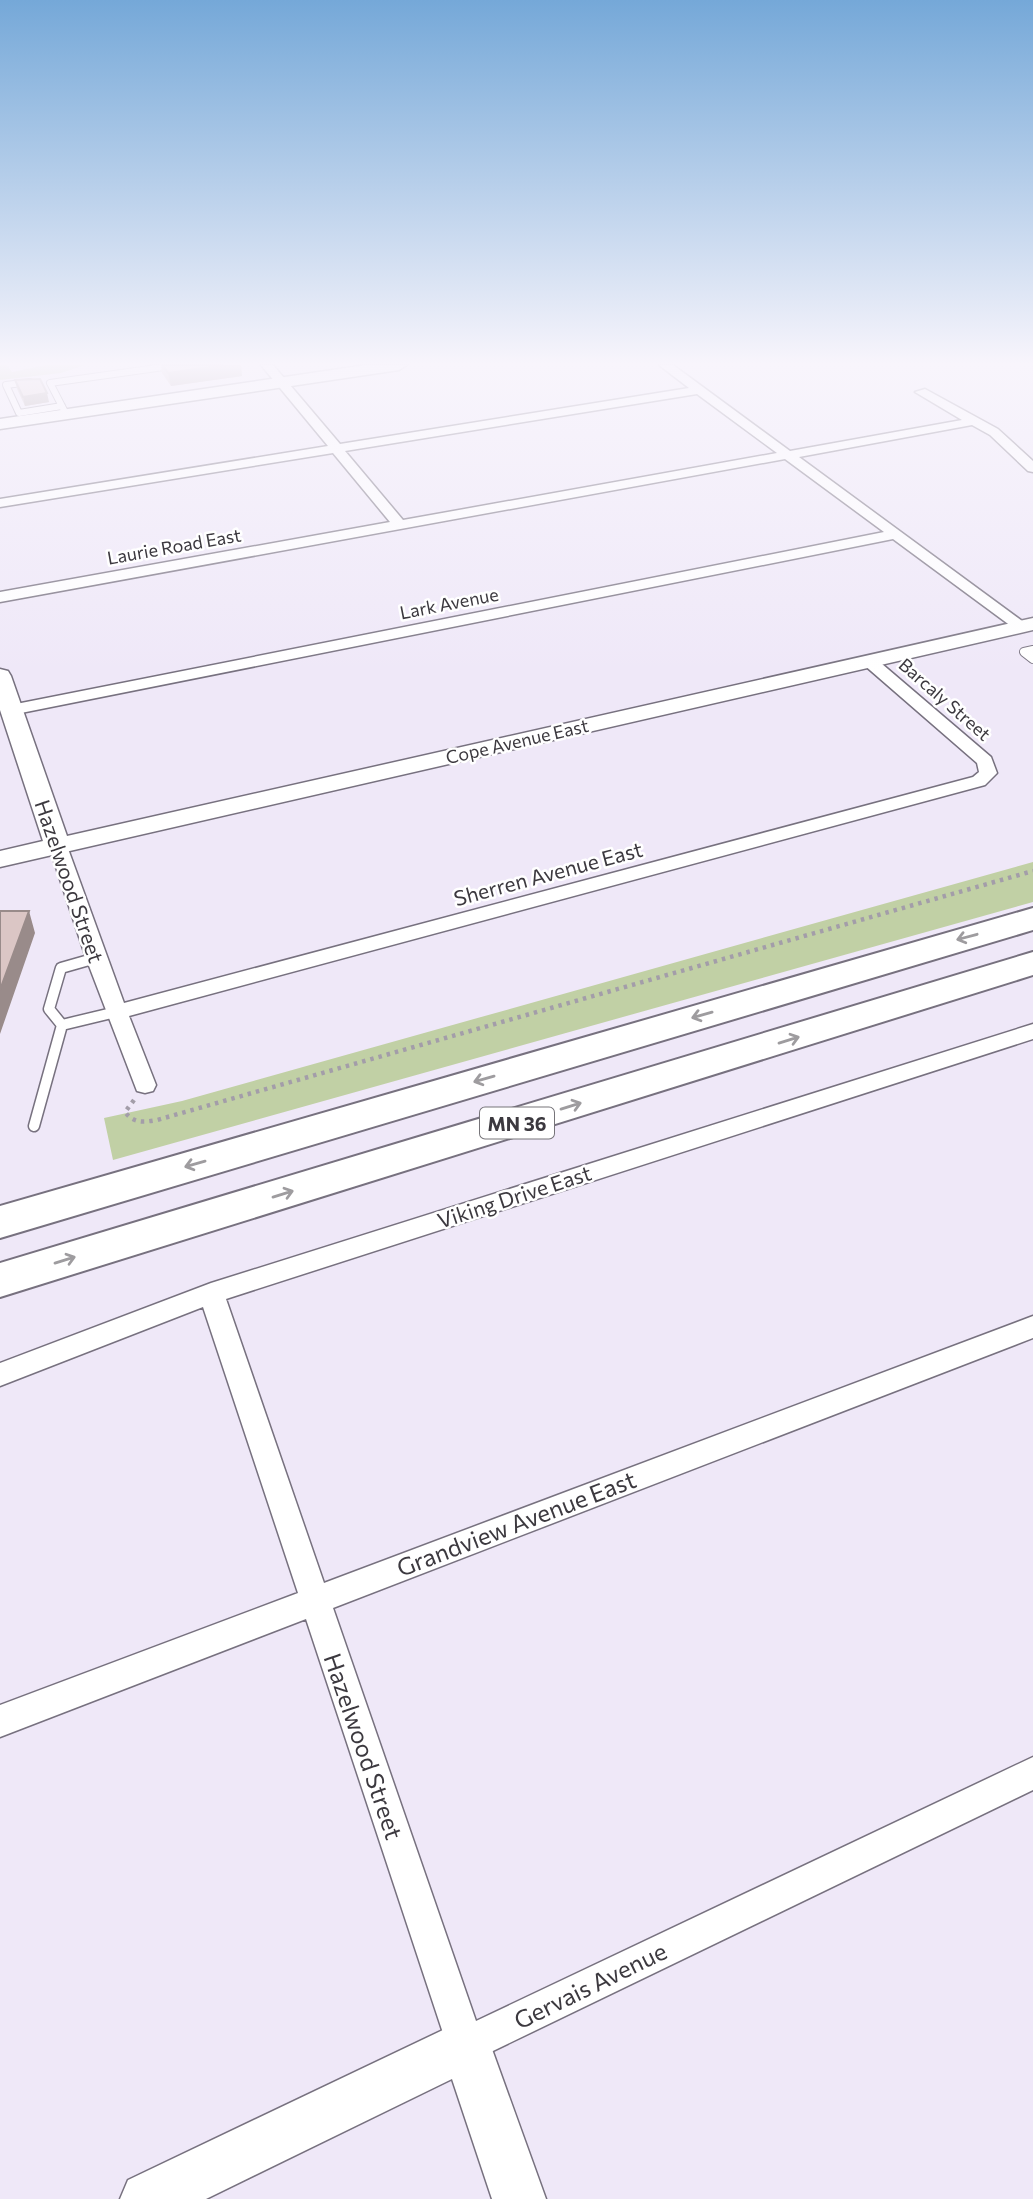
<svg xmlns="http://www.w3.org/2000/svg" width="1033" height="2199" viewBox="0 0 1033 2199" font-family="Commissioner,sans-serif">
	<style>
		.green { fill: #c1d0a5 }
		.forest { fill: #b1c48d }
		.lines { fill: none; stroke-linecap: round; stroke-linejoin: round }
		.lane-far2-casing { stroke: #77717f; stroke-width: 8 }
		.lane-far1-casing { stroke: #77717f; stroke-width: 10 }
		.lane-casing { stroke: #77717f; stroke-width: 13 }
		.street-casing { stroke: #77717f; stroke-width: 3 }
		.secondary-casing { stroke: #77717f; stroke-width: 3 }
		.highway-casing { stroke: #77717f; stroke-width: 4 }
		.path { stroke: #a39da9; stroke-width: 4.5; stroke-dasharray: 3.5 5; stroke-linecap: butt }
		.lane-far2 { stroke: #fff; stroke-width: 6 }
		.lane-far1 { stroke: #fff; stroke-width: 8 }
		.lane { stroke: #fff; stroke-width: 10 }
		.street { fill: #fff; fill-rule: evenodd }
		.secondary { fill: #fff; fill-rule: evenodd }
		.highway { fill: #fff; fill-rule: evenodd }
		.wall { fill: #bcaaa9 }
		.shaded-wall { fill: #998b8a }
		.building { fill: #dbc6c5; stroke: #998b8a; stroke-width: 2 }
		.oneway { stroke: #9e9c9f }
		.labels { text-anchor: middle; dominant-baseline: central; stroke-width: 5; stroke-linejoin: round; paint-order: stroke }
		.far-street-label { font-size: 18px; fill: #3c393f; stroke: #fff }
		.shield { fill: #fff; stroke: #767479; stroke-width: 2 }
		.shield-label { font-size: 19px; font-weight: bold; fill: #3c393f }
		.street-label { font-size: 21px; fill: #3c393f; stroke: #fff }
		.near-street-label { font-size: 24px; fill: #3c393f; stroke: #fff }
	</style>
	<rect width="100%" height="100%" fill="#efe8f8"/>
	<path class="green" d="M 1033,862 L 1033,902 L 113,1160 L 104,1118 L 182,1101 Z"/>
	<path class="forest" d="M 0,365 L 7,365 L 12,372 L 46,365 L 85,365 L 61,373 L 0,380 Z"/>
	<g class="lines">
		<defs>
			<path id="lane-far2" d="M 30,382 L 6,385 L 19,413 L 62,406
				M 66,414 L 50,383 L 178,365"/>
			<path id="lane-far1" d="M 1033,650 L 1024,652 L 1033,659"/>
			<path id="lane" d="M 62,1025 L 116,1012
				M 34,1126 L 62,1025 L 49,1009 L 61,968 L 96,958"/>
			<path id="street" d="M 261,365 L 273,365 L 340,444 L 689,388 L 659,365 L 673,365 L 790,451 L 962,420 L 915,392 L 925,389 L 998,429 L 1033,461 L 1033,472 L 1028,471 L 990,435 L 972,425 L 799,457 L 1029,626 L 1021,631 L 1015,629 L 893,539 L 11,715 L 5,714 L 3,710 L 11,705 L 884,532 L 785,459 L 0,602 L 0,592 L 390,522 L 333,453 L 0,507 L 0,499 L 328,446 ZM 697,394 L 777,453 L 403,520 L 345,451 Z
				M 869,656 L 875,658 L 991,757 L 997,773 L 985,785 L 129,1016 L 156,1085 L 153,1091 L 145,1093 L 137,1091 L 86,958 L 49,846 L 51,842 L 65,842 L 67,846 L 124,1003 L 973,777 L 979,772 L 977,763 L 863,664 L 861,661 L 863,658 Z
				M 1033,1024 L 1033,1039 L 226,1299 L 324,1583 L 1033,1316 L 1033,1338 L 333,1608 L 476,2021 L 1033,1757 L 1033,1790 L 466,2064 L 453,2058 L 447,2045 L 306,1619 L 0,1737 L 0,1705 L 298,1593 L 203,1307 L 0,1386 L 0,1363 L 211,1283 Z"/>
			<path id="secondary" d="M 366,365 L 407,365 L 399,370 L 0,429 L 0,419 Z
				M 1033,618 L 1033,630 L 0,867 L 0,851 L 43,841 L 0,710 L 0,669 L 8,671 L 11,676 L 67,836 Z
				M 466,2019 L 484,2027 L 546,2199 L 492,2199 L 452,2079 L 206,2199 L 120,2199 L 128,2180 Z"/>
			<path id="highway" d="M 1033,908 L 1033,930 L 0,1238 L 0,1206 Z
				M 1033,952 L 1033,975 L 0,1297 L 0,1263 Z"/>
		</defs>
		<use href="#lane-far2" class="lane-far2-casing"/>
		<use href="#lane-far1" class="lane-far1-casing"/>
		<use href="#lane" class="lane-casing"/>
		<use href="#street" class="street-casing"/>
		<use href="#secondary" class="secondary-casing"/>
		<use href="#highway" class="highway-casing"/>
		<path class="path" d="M 134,1100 L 125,1112 C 134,1124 144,1122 157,1120 L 1033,871"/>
		<use href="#lane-far2" class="lane-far2"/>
		<use href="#lane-far1" class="lane-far1"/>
		<use href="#lane" class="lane"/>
		<use href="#street" class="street"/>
		<use href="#secondary" class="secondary"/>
		<use href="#highway" class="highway"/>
	</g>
	<path class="wall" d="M 161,365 L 241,365 L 242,376 L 171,386 L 162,373 Z
		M 15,380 L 49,402 L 25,406 L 17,389 Z"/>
	<path class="shaded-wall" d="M 224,365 L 241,365 L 242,376 L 171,386 L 168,373 Z
		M 47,393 L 49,402 L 25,406 L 23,397 Z
		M 29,911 L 35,933 L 0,1034 L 0,990 Z"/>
	<path class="building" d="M 163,365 L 224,365 L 168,373 Z
		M 40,379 L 47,393 L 23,397 L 15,380 Z
		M 0,911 L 29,911 L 0,990 Z"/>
	<defs><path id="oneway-shaft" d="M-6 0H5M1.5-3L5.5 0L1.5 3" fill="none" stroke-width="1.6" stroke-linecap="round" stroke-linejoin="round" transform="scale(1.75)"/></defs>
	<g class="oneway">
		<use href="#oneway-shaft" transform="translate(967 937) rotate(165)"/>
		<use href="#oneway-shaft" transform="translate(702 1015) rotate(164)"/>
		<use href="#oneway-shaft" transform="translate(789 1040) rotate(-17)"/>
		<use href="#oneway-shaft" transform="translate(484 1079) rotate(164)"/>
		<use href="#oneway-shaft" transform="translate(571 1106) rotate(-17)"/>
		<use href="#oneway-shaft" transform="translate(195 1164) rotate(164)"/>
		<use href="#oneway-shaft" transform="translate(283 1194) rotate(-17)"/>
		<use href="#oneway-shaft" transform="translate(65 1260) rotate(-17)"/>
	</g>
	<linearGradient id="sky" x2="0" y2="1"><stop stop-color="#75a8d8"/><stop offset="0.54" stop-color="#f8f5fc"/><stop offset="1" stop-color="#f8f5fc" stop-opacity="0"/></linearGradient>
	<rect width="1033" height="673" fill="url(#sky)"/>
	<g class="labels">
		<g class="far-street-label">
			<text transform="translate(174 546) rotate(-10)">Laurie Road East</text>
			<text transform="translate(449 603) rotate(-11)">Lark Avenue</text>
			<text transform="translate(945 699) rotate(41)">Barcaly Street</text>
			<text transform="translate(517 741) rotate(-13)">Cope Avenue East</text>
		</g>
		<rect class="shield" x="480" y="1107.5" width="74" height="31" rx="5"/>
		<g class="shield-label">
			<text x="517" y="1123">MN 36</text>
		</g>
		<g class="street-label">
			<text transform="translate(548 873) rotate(-15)">Sherren Avenue East</text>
			<text transform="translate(70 881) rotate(71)">Hazelwood Street</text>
			<text transform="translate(514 1196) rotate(-18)">Viking Drive East</text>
		</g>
		<g class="near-street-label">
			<text transform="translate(516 1523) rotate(-21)">Grandview Avenue East</text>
			<text transform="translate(364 1746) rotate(71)">Hazelwood Street</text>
			<text transform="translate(590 1985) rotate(-26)">Gervais Avenue</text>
		</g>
	</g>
</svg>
